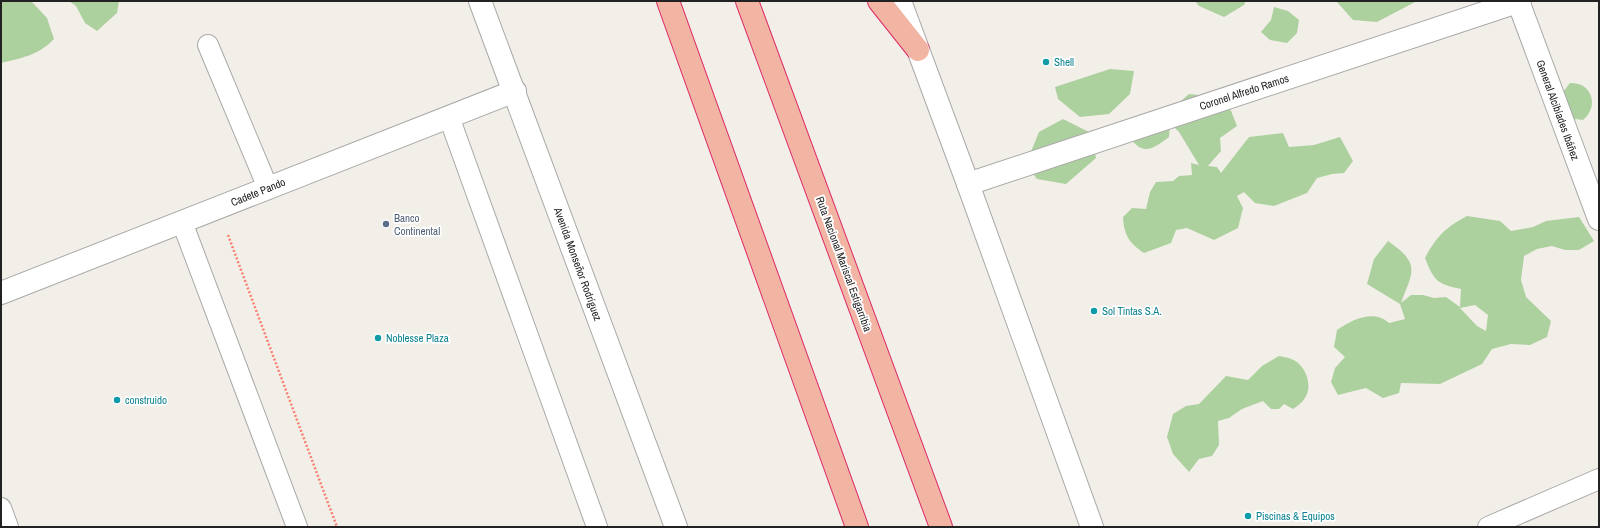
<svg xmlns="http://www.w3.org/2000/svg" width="1600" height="528" viewBox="0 0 1600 528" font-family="'Archivo Narrow',sans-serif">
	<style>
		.forest { fill: #add19e; fill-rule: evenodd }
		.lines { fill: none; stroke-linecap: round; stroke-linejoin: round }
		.service-casing { stroke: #a9a9a9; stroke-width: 22 }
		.minor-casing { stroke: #a9a9a9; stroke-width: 24 }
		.tertiary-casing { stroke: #a9a9a9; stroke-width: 24 }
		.trunk-casing { stroke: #dc2a67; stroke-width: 24 }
		.path { stroke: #fa8072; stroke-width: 2.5; stroke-dasharray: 2 2; stroke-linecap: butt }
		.service { stroke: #fff; stroke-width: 20 }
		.minor { stroke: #fff; stroke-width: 22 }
		.tertiary { stroke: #fff; stroke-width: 22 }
		.trunk { stroke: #f2b4a3; stroke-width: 22 }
		.culture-dot { fill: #0f9aa8; stroke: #fff; stroke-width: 1.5 }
		.service-dot { fill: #5c6f8a; stroke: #fff; stroke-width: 1.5 }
		.labels { text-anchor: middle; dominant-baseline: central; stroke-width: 3.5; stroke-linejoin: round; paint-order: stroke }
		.culture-label { font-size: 11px; fill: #0d838f; stroke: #fff; text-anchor: start }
		.street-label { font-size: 11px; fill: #222; stroke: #fff }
		.service-label { font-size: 11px; fill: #4e5e75; stroke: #fff; text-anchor: start }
	</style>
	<rect width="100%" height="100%" fill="#f2efe9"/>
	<path class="forest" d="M 1,1 L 31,1 L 47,18 L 54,39 C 39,55 22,58 1,63 Z
		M 69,1 L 119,1 L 117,13 L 97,31 L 85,23 L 76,6 Z
		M 1195,1 L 1246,1 L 1244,5 L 1224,17 L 1199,6 Z
		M 1336,1 L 1417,1 L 1377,22 L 1353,20 Z
		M 1274,7 L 1288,11 L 1299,20 L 1297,33 L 1287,43 L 1270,40 L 1261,32 L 1271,20 Z
		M 1110,69 L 1134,71 L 1130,94 L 1109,114 L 1080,117 L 1058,99 L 1055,87 Z
		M 1570,83 C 1593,82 1599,107 1583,120 L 1576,119 L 1573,121 L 1563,92 Z
		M 1189,94 L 1226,98 L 1237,126 L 1220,138 L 1221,151 L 1208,166 L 1217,167 L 1221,173 L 1249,137 L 1283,133 L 1289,147 L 1314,145 L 1340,137 L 1353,161 L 1344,173 L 1332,174 L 1317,178 L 1307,193 L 1274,206 L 1255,203 L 1244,192 L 1237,196 L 1243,208 L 1238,228 L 1214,240 L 1187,228 L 1176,230 L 1171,243 L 1144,253 C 1129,243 1124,235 1123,217 L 1132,208 L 1146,209 L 1150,192 L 1156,182 L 1173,181 L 1179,176 L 1192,175 L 1191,163 L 1199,165 L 1179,132 L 1170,123 L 1169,137 C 1148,153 1141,155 1125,131 L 1173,108 Z
		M 1063,119 L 1091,133 L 1096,158 L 1066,184 L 1037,179 L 1026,164 L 1039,132 Z
		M 1467,216 L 1500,221 L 1511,231 L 1533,227 L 1546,221 L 1579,217 L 1594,241 L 1579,250 L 1565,250 L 1552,246 L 1537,249 L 1524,256 L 1521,280 L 1526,297 L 1551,321 L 1547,337 L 1530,345 L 1511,344 L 1492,349 L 1482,364 L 1440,384 L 1401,383 L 1399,393 L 1383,398 L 1366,388 L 1338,395 L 1331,382 L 1335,368 L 1345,357 L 1334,347 L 1337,330 C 1352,320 1373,309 1389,323 L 1405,319 L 1400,304 L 1367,284 L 1374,259 L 1388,241 C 1421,264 1413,271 1401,303 L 1411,295 L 1423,295 L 1434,298 L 1446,297 L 1460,307 L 1461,289 C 1437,284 1434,281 1425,258 C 1436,237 1446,227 1467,216 ZM 1475,305 L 1488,315 L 1486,331 L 1477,326 L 1460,308 Z
		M 1279,356 C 1283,357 1287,357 1291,359 C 1304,363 1313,383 1306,396 C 1303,402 1299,405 1293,409 L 1284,404 L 1279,409 L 1271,409 L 1263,401 L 1242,409 L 1229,418 L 1218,421 L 1219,445 L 1212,456 L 1199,459 L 1189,472 L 1173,454 L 1167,437 L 1173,414 L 1186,406 L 1199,404 L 1226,376 L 1248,380 L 1262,366 Z"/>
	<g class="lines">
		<defs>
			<path id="service" d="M 208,45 L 268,188
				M 449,117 L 597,527
				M 182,222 L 297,527
				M 1,508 L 8,527
				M 1488,527 L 1599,479"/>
			<path id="minor" d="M 1518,1 L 1599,219
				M 968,184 L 1520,1
				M 1,293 L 515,91"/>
			<path id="tertiary" d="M 480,1 L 676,527
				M 900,1 L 968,184 L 1092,527"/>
			<path id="trunk" d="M 668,1 L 857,527
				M 747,1 L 941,527
				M 879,1 L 918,50"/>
		</defs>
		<use href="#service" class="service-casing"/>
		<use href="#minor" class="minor-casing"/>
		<use href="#tertiary" class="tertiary-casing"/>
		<use href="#trunk" class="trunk-casing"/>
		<path class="path" d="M 228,235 L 337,527"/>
		<use href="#service" class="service"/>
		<use href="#minor" class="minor"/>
		<use href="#tertiary" class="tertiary"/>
		<use href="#trunk" class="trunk"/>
	</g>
	<g class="culture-dot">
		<circle cx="1046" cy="62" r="4"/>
		<circle cx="1094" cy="311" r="4"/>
		<circle cx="378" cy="338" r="4"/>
		<circle cx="117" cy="400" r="4"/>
		<circle cx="1248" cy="516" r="4"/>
	</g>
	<circle class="service-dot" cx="386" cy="224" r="4"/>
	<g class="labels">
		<g class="culture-label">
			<text x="1054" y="62">Shell</text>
			<text x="1102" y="311">Sol Tintas S.A.</text>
			<text x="386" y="338">Noblesse Plaza</text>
			<text x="125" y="400">construido</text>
			<text x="1256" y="516">Piscinas &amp; Equipos</text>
		</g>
		<g class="street-label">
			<text transform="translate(1244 92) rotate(-18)">Coronel Alfredo Ramos</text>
			<text transform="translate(1558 110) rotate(70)">General Alcibíades Ibáñez</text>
			<text transform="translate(258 192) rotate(-22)">Cadete Pando</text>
			<text transform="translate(578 264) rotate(70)">Avenida Monseñor Rodríguez</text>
			<text transform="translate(844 264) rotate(70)">Ruta Nacional Mariscal Estigarribia</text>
		</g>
		<g class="service-label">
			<text x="394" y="218">Banco<tspan x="394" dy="13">Continental</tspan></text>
		</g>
	</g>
	<rect width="1600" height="528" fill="none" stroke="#222222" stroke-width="4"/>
</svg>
